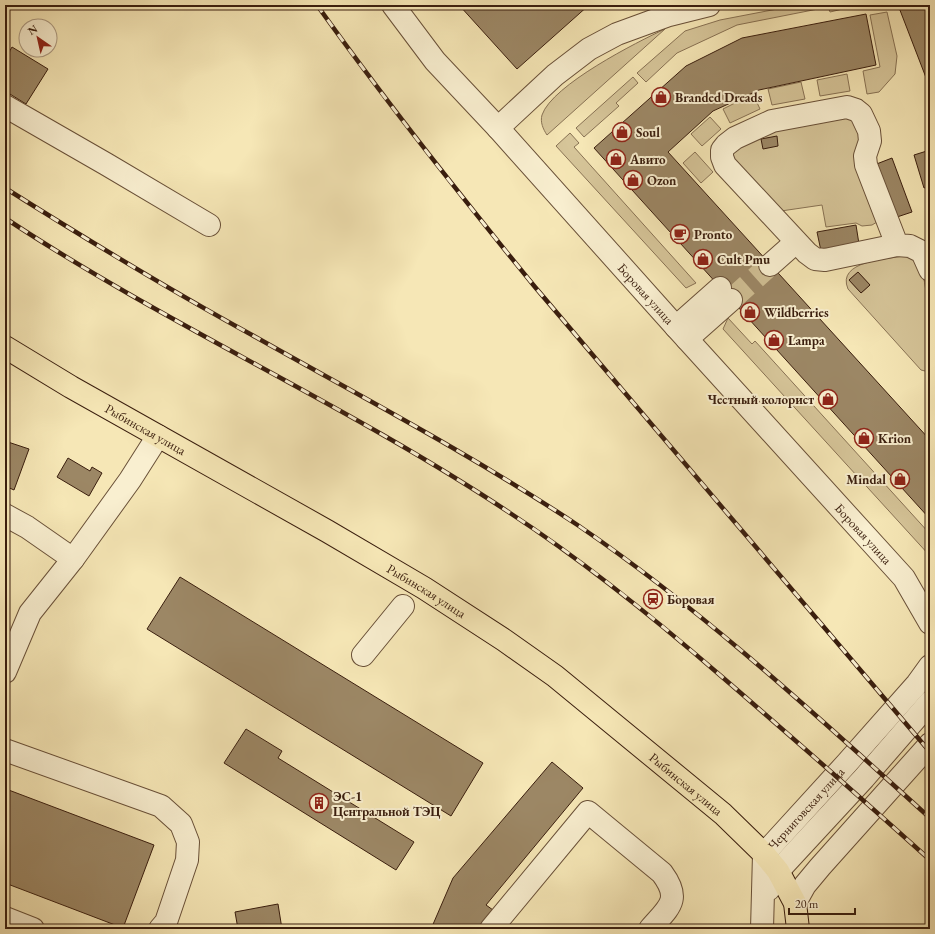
<svg xmlns="http://www.w3.org/2000/svg" width="935" height="934" viewBox="0 0 935 934" font-family="'EB Garamond',serif">
	<style>
		.green { fill: #d6c599; stroke: #887254; fill-rule: evenodd }
		.building { fill: #9c8765; stroke: #3a1e0e }
		.lines { fill: none; stroke-linecap: round; stroke-linejoin: round }
		.minor-tunnel { stroke: #d0bf94; stroke-width: 22; stroke-dasharray: 22 11; stroke-linecap: butt }
		.minor-casing { stroke: #695038; stroke-width: 24 }
		.major-casing { stroke: #3a1e0e; stroke-width: 24 }
		.minor { stroke: #f9efd0; stroke-width: 22 }
		.major { stroke: #f6e7b6; stroke-width: 22 }
		.rail-casing { stroke: #3a1e0e; stroke-width: 4.5 }
		.rail { stroke: #f9efd0; stroke-width: 3; stroke-dasharray: 9; stroke-linecap: butt }
		.labels { text-anchor: middle; dominant-baseline: central; stroke-width: 4; stroke-linejoin: round; paint-order: stroke }
		.poi-label { font-size: 13px; font-weight: bold; fill: #3a1e0e; stroke: #f9efd0; text-anchor: start }
		.street-label { font-size: 13px; fill: #3a1e0e; stroke: #f9efd0 }
	</style>
	<rect width="100%" height="100%" fill="#f6e7b6"/>
	<filter id="stains"><feTurbulence type="fractalNoise" baseFrequency=".005" numOctaves="4"/><feColorMatrix values="0 0 0 0 .2 0 0 0 0 .09 0 0 0 0 .02 0 0 0 .5 -.17"/></filter>
	<radialGradient id="worn" r=".72"><stop offset=".6" stop-color="#630" stop-opacity="0"/><stop offset="1" stop-color="#630" stop-opacity=".3"/></radialGradient>
	<path class="green" d="M 798,5 L 846,5 L 847,8 L 830,12 L 828,7 L 737,25 L 677,53 L 646,82 L 637,73 L 685,31 L 720,20 Z
		M 887,12 L 897,56 L 895,74 L 879,92 L 867,94 L 863,71 L 880,67 L 870,15 Z
		M 665,29 L 547,135 C 543,129 540,122 542,115 C 552,85 637,42 665,29 Z
		M 847,74 L 850,91 L 820,96 L 817,80 Z
		M 633,77 L 638,83 L 616,103 L 619,106 L 584,137 L 576,128 Z
		M 801,82 L 805,99 L 772,105 L 768,89 Z
		M 753,94 L 760,109 L 730,123 L 723,109 Z
		M 848,115 L 858,127 L 877,222 L 872,225 L 862,226 L 856,223 L 826,227 L 822,205 L 781,211 L 728,152 L 747,136 Z
		M 710,117 L 721,129 L 702,146 L 691,134 Z
		M 570,133 L 579,143 L 574,147 L 696,283 L 686,288 L 556,146 Z
		M 695,152 L 713,172 L 701,183 L 683,163 Z
		M 904,256 C 908,257 914,259 918,263 C 929,276 930,349 930,369 L 925,371 L 921,370 L 848,289 C 836,261 887,259 904,256 ZM 858,272 L 870,285 L 861,293 L 849,280 Z
		M 728,318 L 752,344 L 755,341 L 930,534 L 930,556 L 723,329 Z"/>
	<path class="building" d="M 459,5 L 589,5 L 517,69 Z
		M 898,5 L 930,5 L 930,88 Z
		M 866,14 L 876,65 L 759,90 L 713,111 L 668,152 L 930,440 L 930,519 L 594,148 L 686,66 L 742,38 Z
		M 12,47 L 48,69 L 26,104 L 5,91 L 5,59 Z
		M 5,48 L 10,51 L 5,59 Z
		M 777,136 L 778,146 L 763,149 L 761,139 Z
		M 930,150 L 930,186 L 924,188 L 914,155 Z
		M 892,158 L 912,212 L 894,218 L 874,165 Z
		M 856,225 L 859,244 L 821,251 L 817,232 Z
		M 858,272 L 870,285 L 861,293 L 849,280 Z
		M 5,441 L 29,449 L 14,490 L 5,486 Z
		M 68,458 L 90,471 L 92,467 L 102,473 L 89,496 L 57,477 Z
		M 180,577 L 483,763 L 451,816 L 147,629 Z
		M 246,729 L 282,751 L 278,758 L 414,842 L 396,870 L 224,763 Z
		M 552,762 L 583,788 L 486,905 L 493,910 L 477,929 L 431,929 L 453,878 Z
		M 6,789 L 154,845 L 123,928 L 5,883 Z
		M 278,904 L 282,929 L 238,929 L 235,912 Z"/>
	<g class="lines">
		<path class="minor-tunnel" d="M 731,300 L 770,265"/>
		<defs>
			<g id="minor">
				<path id="s1" d="M 393,5 L 435,61 L 498,128 L 676,327 L 904,578 L 930,623"/>
				<path d="M 5,106 L 106,164 L 209,225"/>
				<path d="M 498,128 L 555,75 L 589,49 L 617,34 L 669,15 L 709,5"/>
				<path d="M 897,245 L 866,165 L 865,156 L 870,141 L 869,131 L 861,114 L 856,110 L 847,107 L 772,121 L 735,138 L 726,145 L 722,150 L 722,157 L 725,165 L 807,253 L 815,259 L 825,260 L 897,245 L 910,246 L 922,252 L 930,270"/>
				<path d="M 770,265 L 796,242"/>
				<path d="M 676,327 L 720,288"/>
				<path d="M 687,339 L 731,300"/>
				<path d="M 5,515 L 27,527 L 73,559"/>
				<path d="M 363,655 L 403,606"/>
				<path d="M 5,672 L 30,613 L 73,559 L 130,480 L 158,436"/>
				<path d="M 5,750 L 161,806 L 181,824 L 188,842 L 187,860 L 166,922 L 160,929"/>
				<path d="M 769,889 L 778,871 L 864,778 L 930,702"/>
				<path d="M 795,903 L 805,885 L 820,867 L 930,744"/>
				<path d="M 5,918 L 33,929"/>
				<path d="M 491,929 L 588,812 L 662,873 C 682,900 669,907 650,929"/>
				<path id="s2" d="M 762,929 L 764,854 L 847,763 L 917,684 L 930,666"/>
			</g>
			<g id="major">
				<path id="s3" d="M 5,347 L 71,387 L 327,531 L 424,588 L 504,640 L 555,676 L 723,814 L 764,854 L 778,871 L 795,903 L 798,929"/>
			</g>
		</defs>
		<use href="#minor" class="minor-casing"/>
		<use href="#major" class="major-casing"/>
		<use href="#minor" class="minor"/>
		<use href="#major" class="major"/>
		<defs>
			<path id="rail" d="M 317,5 C 386,102 460,195 535,287 L 930,752
				M 5,188 C 86,239 168,289 252,335 C 362,397 474,456 579,526 C 705,612 817,716 930,818
				M 5,218 C 168,326 348,405 510,513 C 585,562 654,618 721,676 C 792,737 861,798 930,860"/>
		</defs>
		<use href="#rail" class="rail-casing"/>
		<use href="#rail" class="rail"/>
	</g>
	<defs>
		<symbol id="shop-ring" viewBox="-11 -11 22 22"><circle r="9.5" fill="#f9efd0" stroke="#8f2418" stroke-width="1.5"/><path d="M-5-2.5h2.3a2.7 3.5 0 0 1 5.4 0H5L5.5 6h-11ZM-1.5-2.5h3a1.5 2.3 0 0 0-3 0Z" fill="#8f2418"/></symbol>
		<symbol id="cafe-ring" viewBox="-11 -11 22 22"><circle r="9.5" fill="#f9efd0" stroke="#8f2418" stroke-width="1.5"/><path d="M-5.5-4.5H6V0H3Q3 3.5 0 3.5H-2.5Q-5.5 3.5-5.5 0ZM3-3.2v2h1.7v-2ZM-6 4.5H4V6H-6Z" fill="#8f2418"/></symbol>
		<symbol id="station-ring" viewBox="-11 -11 22 22"><circle r="9.5" fill="#f9efd0" stroke="#8f2418" stroke-width="1.5"/><path d="M-3-6H3Q5-6 5-4V2Q5 4 3 4L4.5 6H3L1.5 4h-3L-3 6H-4.5L-3 4Q-5 4-5 2V-4Q-5-6-3-6ZM-3.5-4v3h7v-3ZM-3.5 1v1.5H-2V1ZM2 1v1.5H3.5V1Z" fill="#8f2418"/></symbol>
		<symbol id="building-ring" viewBox="-11 -11 22 22"><circle r="9.5" fill="#f9efd0" stroke="#8f2418" stroke-width="1.5"/><path d="M-4-6H4V6H1V3H-1V6H-4ZM-2.5-4.3h1.7v1.8h-1.7ZM.8-4.3h1.7v1.8H.8ZM-2.5-1h1.7V.8h-1.7ZM.8-1h1.7V.8H.8Z" fill="#8f2418"/></symbol>
	</defs>
	<g fill-rule="evenodd">
		<use href="#shop-ring" x="650" y="86" width="22" height="22"/>
		<use href="#shop-ring" x="611" y="121" width="22" height="22"/>
		<use href="#shop-ring" x="605" y="148" width="22" height="22"/>
		<use href="#shop-ring" x="622" y="169" width="22" height="22"/>
		<use href="#cafe-ring" x="669" y="223" width="22" height="22"/>
		<use href="#shop-ring" x="692" y="248" width="22" height="22"/>
		<use href="#shop-ring" x="739" y="301" width="22" height="22"/>
		<use href="#shop-ring" x="763" y="329" width="22" height="22"/>
		<use href="#shop-ring" x="817" y="388" width="22" height="22"/>
		<use href="#shop-ring" x="853" y="427" width="22" height="22"/>
		<use href="#shop-ring" x="889" y="468" width="22" height="22"/>
		<use href="#station-ring" x="642" y="588" width="22" height="22"/>
		<use href="#building-ring" x="308" y="792" width="22" height="22"/>
	</g>
	<g class="labels">
		<g class="poi-label">
			<text x="675" y="97">Branded Dreads</text>
			<text x="636" y="132">Soul</text>
			<text x="630" y="159">Авито</text>
			<text x="647" y="180">Ozon</text>
			<text x="694" y="234">Pronto</text>
			<text x="717" y="259">Cult Pmu</text>
			<text x="764" y="312">Wildberries</text>
			<text x="788" y="340">Lampa</text>
			<text x="814" y="399" text-anchor="end">Честный колорист</text>
			<text x="878" y="438">Krion</text>
			<text x="886" y="479" text-anchor="end">Mindal</text>
			<text x="667" y="599">Боровая</text>
			<text x="333" y="796">ЭС-1<tspan x="333" dy="15">Центральной ТЭЦ</tspan></text>
		</g>
		<g class="street-label">
			<text stroke="none"><textPath href="#s1" startOffset="384">Боровая улица</textPath></text>
			<text stroke="none"><textPath href="#s3" startOffset="163">Рыбинская улица</textPath></text>
			<text stroke="none"><textPath href="#s1" startOffset="708">Боровая улица</textPath></text>
			<text stroke="none"><textPath href="#s3" startOffset="487">Рыбинская улица</textPath></text>
			<text stroke="none"><textPath href="#s3" startOffset="811">Рыбинская улица</textPath></text>
			<text stroke="none"><textPath href="#s2" startOffset="137">Черниговская улица</textPath></text>
		</g>
	</g>
	<rect width="935" height="934" fill="none" stroke="#f6e7b6" stroke-width="20"/>
	<rect x="6" y="6" width="923" height="922" fill="none" stroke="#3a1e0e" stroke-width="2"/>
	<rect x="10" y="10" width="915" height="914" fill="none" stroke="#3a1e0e"/>
	<g transform="translate(38 38) rotate(326)"><circle r="19" fill="#f9efd0" stroke="#ad9b82"/>
	<path d="M0-3L7 15L0 10L-7 15Z" fill="#8f2418"/>
	<text y="-6" font-size="11" font-weight="bold" text-anchor="middle" fill="#3a1e0e">N</text>
	</g>
	<path d="M789 908v6h66v-6" fill="none" stroke="#3a1e0e" stroke-width="2"/>
	<text x="795" y="908" font-size="12" fill="#3a1e0e" stroke="#f9efd0" stroke-width="3" paint-order="stroke">20 m</text>
	<rect width="100%" height="100%" filter="url(#stains)"/>
	<rect width="100%" height="100%" fill="url(#worn)"/>
</svg>
